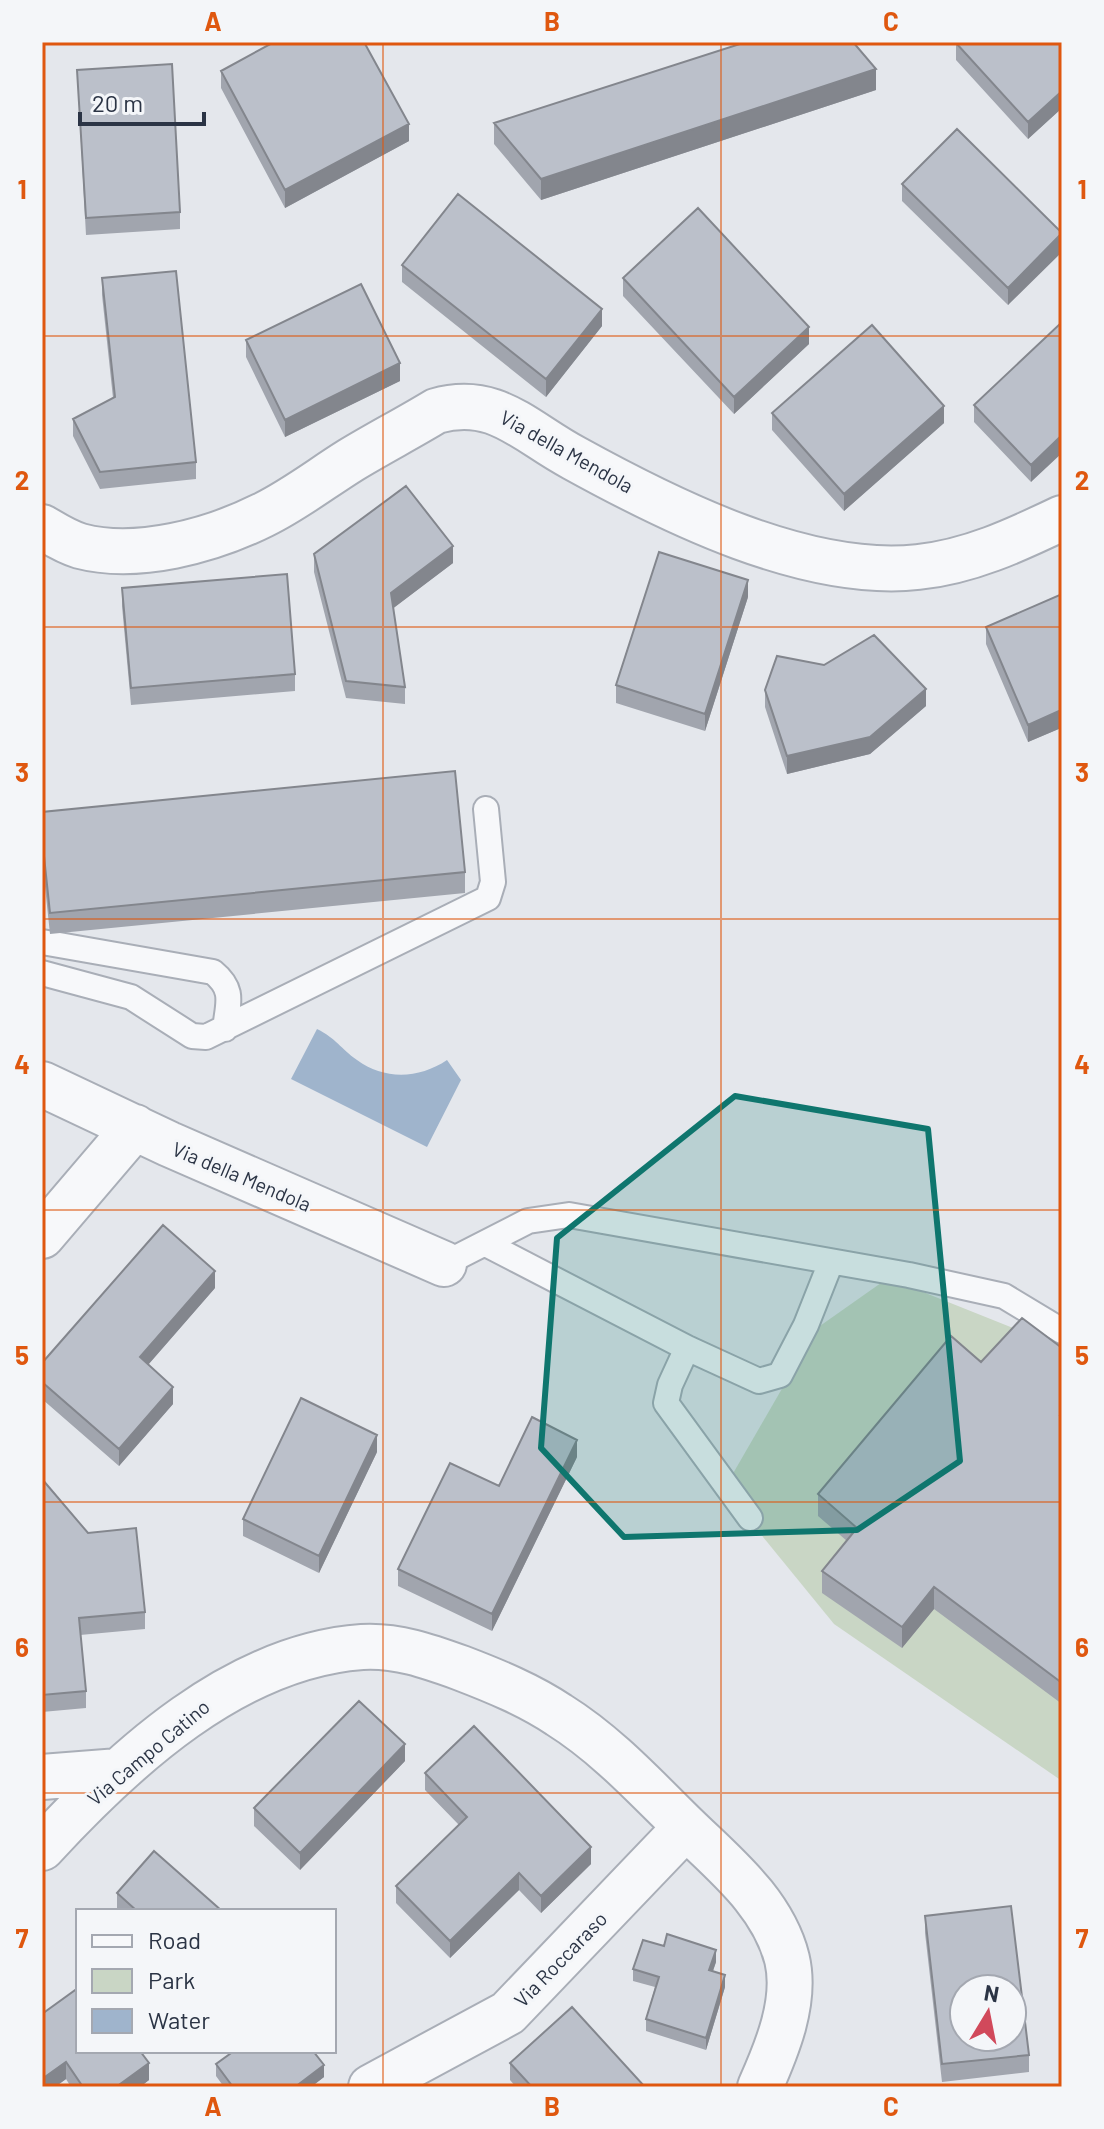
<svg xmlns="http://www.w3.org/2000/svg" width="1104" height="2129" viewBox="0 0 1104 2129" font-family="Barlow,sans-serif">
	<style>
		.green { fill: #c9d6c5 }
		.water { fill: #9fb4cc }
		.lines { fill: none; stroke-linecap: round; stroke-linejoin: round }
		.lane-casing { stroke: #a9aeb7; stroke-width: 28 }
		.street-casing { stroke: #a9aeb7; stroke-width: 48 }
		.lane { stroke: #f7f8fa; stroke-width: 24 }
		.street { stroke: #f7f8fa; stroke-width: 44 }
		.wall { fill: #a1a5ae }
		.shaded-wall { fill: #83868d }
		.building { fill: #bbc0ca; stroke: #83868d; stroke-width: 2; fill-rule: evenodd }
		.marked { fill: #0f766e; fill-opacity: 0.2; stroke: #0f766e; stroke-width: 6; stroke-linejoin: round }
		.grid { fill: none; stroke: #df570f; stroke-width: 2; stroke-opacity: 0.55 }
		.labels { text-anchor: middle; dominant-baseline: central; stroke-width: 6; stroke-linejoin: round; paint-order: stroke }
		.street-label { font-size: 20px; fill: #2b3445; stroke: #f4f6f9 }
		.neatline { fill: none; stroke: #df570f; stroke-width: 3 }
		.grid-label { font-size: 26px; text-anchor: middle; font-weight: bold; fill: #df570f }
	</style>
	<rect width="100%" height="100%" fill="#e4e7ec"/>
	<path class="green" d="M 888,1278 L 1053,1344 L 1062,1351 L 1062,1781 L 834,1624 L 724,1489 L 817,1328 Z"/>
	<path class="water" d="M 317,1029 C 337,1039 340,1048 357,1060 C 384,1080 419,1079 447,1060 L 461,1080 L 427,1147 L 291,1079 Z"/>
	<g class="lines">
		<defs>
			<path id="lane" d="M 42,942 L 213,972 C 235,990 228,1003 225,1029
				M 42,973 L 131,997 L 192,1036 L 206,1037 L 488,898 L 493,882 L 486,809
				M 486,1244 L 687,1348 L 759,1381 L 780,1375 L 806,1325 L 831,1262
				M 444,1264 L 528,1221 L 569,1215 L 909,1275 L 1004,1296 L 1062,1331
				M 687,1348 L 670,1385 L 666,1403 L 750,1518"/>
			<path id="street" d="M 42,527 C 54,534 66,542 80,546 C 137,561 211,541 263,515 C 294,500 322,478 351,460 C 379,443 408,428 436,411 C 495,394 525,432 574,458 C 670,511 806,579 918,567 C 969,562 1016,540 1062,518
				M 42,1084 L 169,1144 L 444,1264
				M 42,1236 L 135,1127
				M 42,1777 L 119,1771
				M 42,1848 C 124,1759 235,1656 362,1647 C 397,1645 428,1656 461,1668 C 495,1681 529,1695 559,1715 C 607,1745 646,1788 686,1827 C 725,1865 773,1903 787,1959 C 797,2001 777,2049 760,2087
				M 371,2087 L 508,2013 L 686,1827"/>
		</defs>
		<use href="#lane" class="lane-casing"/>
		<use href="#street" class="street-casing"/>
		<use href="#lane" class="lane"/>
		<use href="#street" class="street"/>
	</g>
	<path class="wall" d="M 1062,42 L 1062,108 L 1028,139 L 956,60 L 956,43 Z
		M 77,70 L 180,212 L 180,229 L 86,235 Z
		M 221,71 L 409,141 L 285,208 L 221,88 Z
		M 876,90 L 541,200 L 494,144 L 494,123 Z
		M 902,184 L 1062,233 L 1008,305 L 902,201 Z
		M 402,265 L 602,326 L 546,397 L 402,282 Z
		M 102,278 L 196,462 L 196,479 L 100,489 L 73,436 L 73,419 L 113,398 L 102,295 Z
		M 623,278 L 809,344 L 734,414 L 623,296 Z
		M 1062,322 L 1031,482 L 974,422 L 974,405 Z
		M 246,340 L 400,381 L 285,437 L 246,357 Z
		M 772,413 L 944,423 L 844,511 L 772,430 Z
		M 314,554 L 453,563 L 393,608 L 405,687 L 405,704 L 346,698 L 314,572 Z
		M 122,588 L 295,674 L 295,691 L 131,705 L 122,606 Z
		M 1062,594 L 1062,729 L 1061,728 L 1028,742 L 986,644 L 986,627 Z
		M 748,597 L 705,731 L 616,703 L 616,685 Z
		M 765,690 L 926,706 L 870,754 L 787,774 L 765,707 Z
		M 42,812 L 465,872 L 465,893 L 50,934 L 42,858 Z
		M 215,1288 L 148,1365 L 173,1404 L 119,1466 L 42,1399 L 42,1363 Z
		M 1062,1348 L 1062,1704 L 934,1609 L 902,1648 L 822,1593 L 822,1571 L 847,1541 L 818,1516 L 818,1494 L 981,1362 Z
		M 377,1452 L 319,1573 L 243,1536 L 243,1519 Z
		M 577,1457 L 492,1631 L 398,1586 L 398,1569 L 499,1486 Z
		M 42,1479 L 145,1612 L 145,1629 L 80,1635 L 86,1691 L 86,1708 L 42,1712 Z
		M 405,1761 L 300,1870 L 254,1826 L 254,1808 Z
		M 425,1773 L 591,1864 L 541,1913 L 519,1890 L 450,1958 L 396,1903 L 396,1886 L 459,1825 L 425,1790 Z
		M 117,1893 L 222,1911 L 117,1911 Z
		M 925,1916 L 1029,2055 L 1029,2072 L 942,2082 L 925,1933 Z
		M 716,1962 L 713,1971 L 725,1987 L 706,2050 L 646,2031 L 646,2019 L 655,1987 L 633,1981 L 633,1969 Z
		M 42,2014 L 149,2080 L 140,2087 L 71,2087 L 66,2079 L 55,2087 L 42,2087 Z
		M 510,2063 L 645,2087 L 516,2087 L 510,2080 Z
		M 216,2064 L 324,2077 L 311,2087 L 224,2087 L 216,2076 Z"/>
	<path class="shaded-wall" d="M 876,69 L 876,90 L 541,200 L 541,179 Z
		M 1062,91 L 1062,108 L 1028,139 L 1028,122 Z
		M 409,124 L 409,141 L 285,208 L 285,190 Z
		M 1062,234 L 1062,252 L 1008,305 L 1008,288 Z
		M 602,309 L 602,326 L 546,397 L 546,379 Z
		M 809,327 L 809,344 L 734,414 L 734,397 Z
		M 400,363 L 400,381 L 285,437 L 285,420 Z
		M 944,406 L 944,423 L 844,511 L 844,494 Z
		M 1062,435 L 1062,453 L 1031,482 L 1031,465 Z
		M 453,546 L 453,563 L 391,610 L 391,593 Z
		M 748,580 L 748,597 L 705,731 L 705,714 Z
		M 926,689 L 926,706 L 870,754 L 787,774 L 787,756 Z
		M 1061,710 L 1061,728 L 1028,742 L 1028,725 Z
		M 215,1271 L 215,1288 L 140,1374 L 140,1357 Z
		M 173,1387 L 173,1404 L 119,1466 L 119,1449 Z
		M 377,1435 L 377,1452 L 319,1573 L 319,1556 Z
		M 577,1440 L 577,1457 L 492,1631 L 492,1614 Z
		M 934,1587 L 934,1609 L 902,1648 L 902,1627 Z
		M 405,1744 L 405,1761 L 300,1870 L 300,1853 Z
		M 591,1847 L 591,1864 L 541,1913 L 541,1896 Z
		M 519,1873 L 519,1890 L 450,1958 L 450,1941 Z
		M 716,1950 L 716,1962 L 709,1982 L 709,1970 Z
		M 725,1975 L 725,1987 L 706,2050 L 706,2038 Z
		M 66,2062 L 66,2079 L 55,2087 L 42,2087 L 42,2079 Z
		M 149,2063 L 149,2080 L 140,2087 L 116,2087 Z
		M 324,2065 L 324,2077 L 311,2087 L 295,2087 Z"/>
	<path class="building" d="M 274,42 L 364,42 L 409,124 L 285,190 L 221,71 Z
		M 746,42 L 853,42 L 876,69 L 541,179 L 494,123 Z
		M 957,42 L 1062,42 L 1062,91 L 1028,122 L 956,43 Z
		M 172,64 L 180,212 L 86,218 L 77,70 Z
		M 957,129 L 1062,233 L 1008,288 L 902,184 Z
		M 458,194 L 602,309 L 546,379 L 402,265 Z
		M 698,208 L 809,327 L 734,397 L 623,278 Z
		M 176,271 L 196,462 L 100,472 L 73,419 L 115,397 L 102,278 Z
		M 361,284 L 400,363 L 285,420 L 246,340 Z
		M 1062,322 L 1062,435 L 1031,465 L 974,405 Z
		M 872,325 L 944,406 L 844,494 L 772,413 Z
		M 406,486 L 453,546 L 391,593 L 405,687 L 346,681 L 314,554 Z
		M 659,552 L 748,580 L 705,714 L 616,685 Z
		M 287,574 L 295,674 L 131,688 L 122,588 Z
		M 1062,594 L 1062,712 L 1061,710 L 1028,725 L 986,627 Z
		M 874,635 L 926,689 L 870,737 L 787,756 L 765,690 L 777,656 L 824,665 Z
		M 455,771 L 465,872 L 50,913 L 42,837 L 42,812 Z
		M 163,1225 L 215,1271 L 140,1357 L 173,1387 L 119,1449 L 42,1382 L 42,1363 Z
		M 1022,1318 L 1062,1348 L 1062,1412 L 1060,1415 L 1062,1416 L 1062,1683 L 934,1587 L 902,1627 L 822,1571 L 857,1528 L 818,1494 L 951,1336 L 981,1362 Z
		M 301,1398 L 377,1435 L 319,1556 L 243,1519 Z
		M 532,1417 L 577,1440 L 492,1614 L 398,1569 L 450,1463 L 499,1486 Z
		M 42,1479 L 88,1533 L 136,1528 L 145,1612 L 79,1618 L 86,1691 L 42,1695 Z
		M 359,1701 L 405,1744 L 300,1853 L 254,1808 Z
		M 474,1726 L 591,1847 L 541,1896 L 519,1873 L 450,1941 L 396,1886 L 467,1817 L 425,1773 Z
		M 154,1851 L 222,1911 L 137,1911 L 117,1893 Z
		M 1011,1906 L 1029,2055 L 942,2064 L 925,1916 ZM 964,1989 L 1012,1989 L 1012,2037 L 964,2037 Z
		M 667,1934 L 716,1950 L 709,1970 L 725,1975 L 706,2038 L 646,2019 L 659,1977 L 633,1969 L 643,1940 L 664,1946 Z
		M 78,1988 L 78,2051 L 140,2051 L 149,2063 L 116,2087 L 83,2087 L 66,2062 L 42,2079 L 42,2014 Z
		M 572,2007 L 645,2087 L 532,2087 L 510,2063 Z
		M 234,2051 L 313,2051 L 324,2065 L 295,2087 L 233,2087 L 216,2064 Z"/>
	<path class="marked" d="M 735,1096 L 928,1129 L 960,1461 L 857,1530 L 624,1537 L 541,1448 L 557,1238 Z"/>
	<path class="grid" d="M 383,42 L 383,2087M 721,42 L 721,2087M 42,336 L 1062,336M 42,627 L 1062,627M 42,919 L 1062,919M 42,1210 L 1062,1210M 42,1502 L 1062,1502M 42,1793 L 1062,1793"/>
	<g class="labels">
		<g class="street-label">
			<text transform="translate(567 451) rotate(29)">Via della Mendola</text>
			<text transform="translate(242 1176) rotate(23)">Via della Mendola</text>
			<text transform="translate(148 1752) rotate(-40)">Via Campo Catino</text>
			<text transform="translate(560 1959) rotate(-46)">Via Roccaraso</text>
		</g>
	</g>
	<rect width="1104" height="2129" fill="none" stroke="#f4f6f9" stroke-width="88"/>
	<rect x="76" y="1909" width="260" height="144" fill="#f4f6f9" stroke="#a4a8b1" stroke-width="2"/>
	<rect x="92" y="1935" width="40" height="12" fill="#f7f8fa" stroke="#a4a8b1" stroke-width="2"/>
	<text x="148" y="1949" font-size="24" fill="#2b3445">Road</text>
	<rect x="92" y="1969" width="40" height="24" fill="#c9d6c5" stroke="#a4a8b1" stroke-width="2"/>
	<text x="148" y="1989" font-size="24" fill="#2b3445">Park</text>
	<rect x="92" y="2009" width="40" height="24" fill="#9fb4cc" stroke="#a4a8b1" stroke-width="2"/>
	<text x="148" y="2029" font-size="24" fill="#2b3445">Water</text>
	<g transform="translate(988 2013) rotate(10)"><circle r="38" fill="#f4f6f9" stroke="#a4a8b1" stroke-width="2"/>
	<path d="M0-6L14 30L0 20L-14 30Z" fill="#d1495b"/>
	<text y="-12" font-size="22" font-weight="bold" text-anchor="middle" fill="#2b3445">N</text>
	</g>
	<path d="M80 112v12h124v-12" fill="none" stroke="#2b3445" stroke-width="4"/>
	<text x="92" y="112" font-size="24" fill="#2b3445" stroke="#f4f6f9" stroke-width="6" paint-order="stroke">20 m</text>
	<rect x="44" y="44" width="1016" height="2041" class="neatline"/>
	<g class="grid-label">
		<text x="213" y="31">A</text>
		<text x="552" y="31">B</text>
		<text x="891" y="31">C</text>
		<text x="22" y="199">1</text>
		<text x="1082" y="199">1</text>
		<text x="22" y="490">2</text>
		<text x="1082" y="490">2</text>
		<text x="22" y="782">3</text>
		<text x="1082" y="782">3</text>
		<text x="22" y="1074">4</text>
		<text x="1082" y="1074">4</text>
		<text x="22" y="1365">5</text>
		<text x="1082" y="1365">5</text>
		<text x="22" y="1657">6</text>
		<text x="1082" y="1657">6</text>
		<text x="22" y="1948">7</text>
		<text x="1082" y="1948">7</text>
		<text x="213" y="2116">A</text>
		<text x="552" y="2116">B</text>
		<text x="891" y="2116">C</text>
	</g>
</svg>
